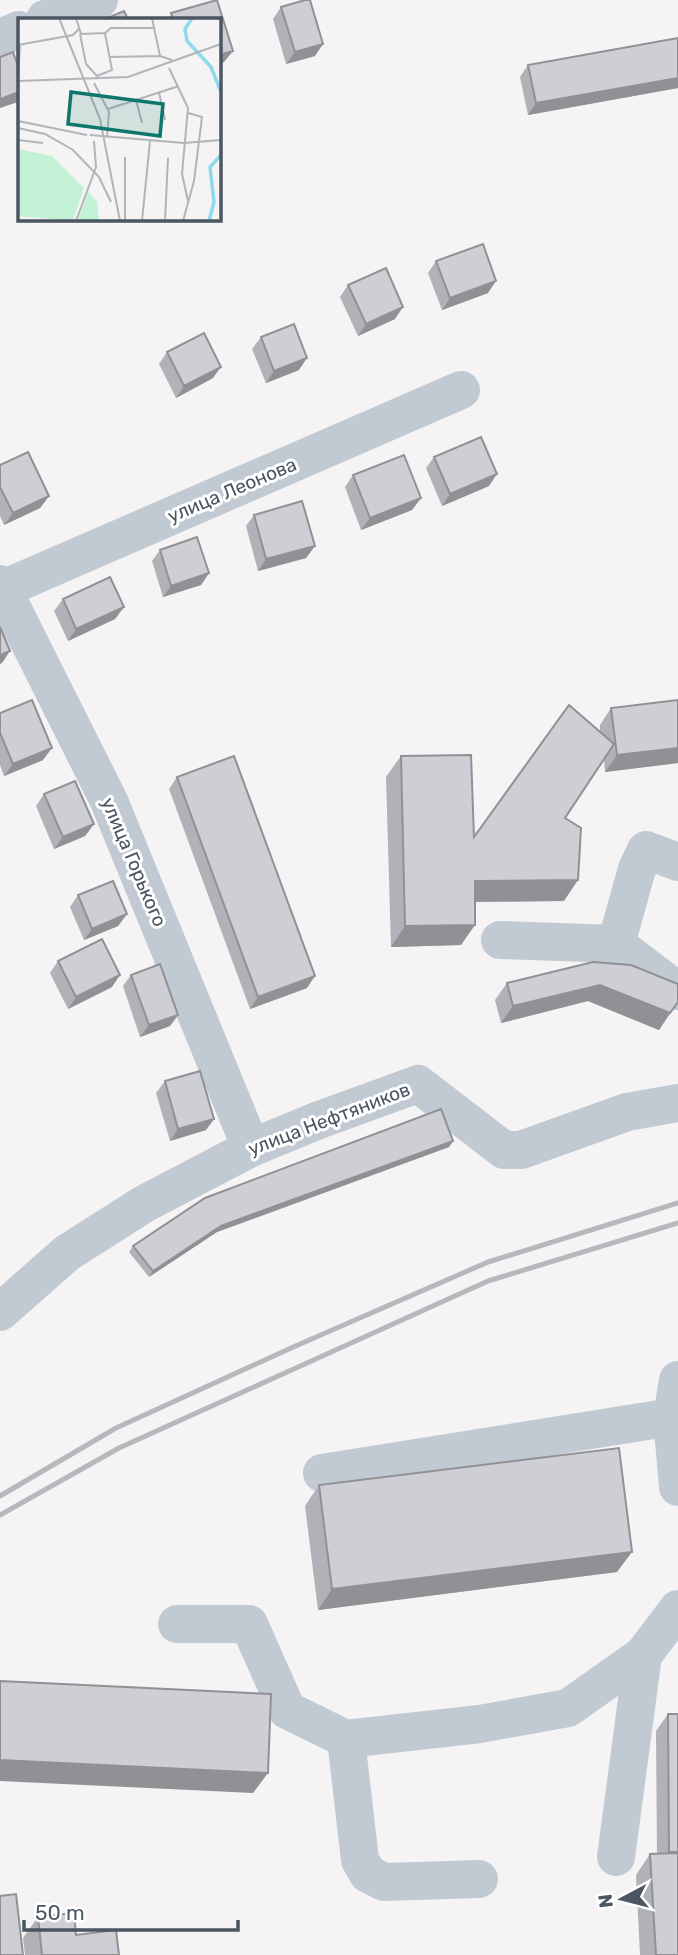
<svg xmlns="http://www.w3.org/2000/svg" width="678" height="1955" viewBox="0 0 678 1955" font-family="Rubik,sans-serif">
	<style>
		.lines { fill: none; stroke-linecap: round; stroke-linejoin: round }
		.minor { stroke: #c1cad2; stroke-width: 38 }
		.rail { stroke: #b5b8bd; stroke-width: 5 }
		.wall { fill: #b0b2b7 }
		.shaded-wall { fill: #909195 }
		.building { fill: #cdcfd5; stroke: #909195; stroke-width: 2 }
		.labels { text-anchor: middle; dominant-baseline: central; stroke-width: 6; stroke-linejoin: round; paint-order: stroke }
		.street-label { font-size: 19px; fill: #4a5661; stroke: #fff }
		.inset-river { fill: none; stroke: #90daee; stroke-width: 3.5 }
		.inset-road { fill: none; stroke: #b1b4b9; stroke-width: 2 }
		.view { fill: #0f766e; fill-opacity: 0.15; stroke: #0f766e; stroke-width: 3.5 }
		.inset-edge { fill: none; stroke: #4a5661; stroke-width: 3.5 }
	</style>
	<rect width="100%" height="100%" fill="#f5f3f3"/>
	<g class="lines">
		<path class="minor" d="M 45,19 L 99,0
			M 0,38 L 19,30
			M 0,584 L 109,801 L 251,1148
			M 3,589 L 461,390
			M 500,940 L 616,944 L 678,991
			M 616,944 L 637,869 L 646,850 L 678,862
			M 0,1312 L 67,1253 L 144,1204 L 251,1148 L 319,1120 L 418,1084 L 504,1150 L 521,1150 L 627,1112 L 678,1103
			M 678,1380 L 672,1417 L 678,1487
			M 322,1473 L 672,1417
			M 177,1624 L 249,1624 L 287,1710 L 346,1739 L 480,1724 L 568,1708 L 643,1655 L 678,1609
			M 346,1739 L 360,1860 L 368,1874 L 384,1882 L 479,1879
			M 616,1857 L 643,1655"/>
		<path class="rail" d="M 0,1496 L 116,1428 L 291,1348 L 488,1262 L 678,1203
			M 0,1515 L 119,1448 L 488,1281 L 678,1223"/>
	</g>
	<path class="wall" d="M 281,7 L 315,56 L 286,64 L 273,19 Z
		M 678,38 L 678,88 L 528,115 L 520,77 L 528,65 Z
		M 436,261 L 488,293 L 442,310 L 428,273 Z
		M 348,285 L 395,319 L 358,336 L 340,297 Z
		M 261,337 L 299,370 L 266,383 L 252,349 Z
		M 167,352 L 213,378 L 176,398 L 159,364 Z
		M 434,457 L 489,486 L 442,506 L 426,468 Z
		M 0,465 L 49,496 L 40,508 L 4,525 L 0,516 Z
		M 353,475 L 421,498 L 412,510 L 361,530 L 345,487 Z
		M 254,515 L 315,546 L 306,558 L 258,571 L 246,526 Z
		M 160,550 L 209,573 L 201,585 L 163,597 L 152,561 Z
		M 63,599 L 124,607 L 115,619 L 68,641 L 54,611 Z
		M 678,700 L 678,763 L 605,772 L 604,760 L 565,818 L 564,901 L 475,902 L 461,945 L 391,947 L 386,777 L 401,756 L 474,837 L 600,732 L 600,725 L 611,708 Z
		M 0,713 L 43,760 L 4,776 L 0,765 Z
		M 177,777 L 307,988 L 250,1009 L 169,789 Z
		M 44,794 L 94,824 L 85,836 L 54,849 L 36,806 Z
		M 78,895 L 127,914 L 118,926 L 84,940 L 70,907 Z
		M 58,961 L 112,987 L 68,1009 L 50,973 Z
		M 131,975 L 178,1015 L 170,1026 L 140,1037 L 123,986 Z
		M 507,983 L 678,1002 L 659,1030 L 588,1001 L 501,1023 L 495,1000 Z
		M 165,1081 L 214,1119 L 206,1130 L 170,1141 L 156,1093 Z
		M 453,1141 L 449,1147 L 217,1232 L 149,1277 L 129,1252 L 133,1246 Z
		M 319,1485 L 617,1572 L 318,1610 L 305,1506 Z
		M 668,1714 L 678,1955 L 640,1955 L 636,1875 L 650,1854 L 657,1854 L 656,1731 Z
		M 38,1917 L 76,1935 L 119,1955 L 25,1955 L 23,1938 Z"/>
	<path class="shaded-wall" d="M 323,44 L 315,56 L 286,64 L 295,52 Z
		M 233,51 L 224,62 L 219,64 L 219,55 Z
		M 678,78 L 678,88 L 528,115 L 536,103 Z
		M 19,92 L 18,102 L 0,108 L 0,99 Z
		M 496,281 L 488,293 L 442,310 L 450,298 Z
		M 403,307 L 395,319 L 358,336 L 366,324 Z
		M 307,358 L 299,370 L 266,383 L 274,371 Z
		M 221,367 L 213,378 L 176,398 L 184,386 Z
		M 497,474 L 489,486 L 442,506 L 450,494 Z
		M 49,496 L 40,508 L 4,525 L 13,513 Z
		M 421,498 L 412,510 L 361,530 L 370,518 Z
		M 315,546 L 306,558 L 258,571 L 266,559 Z
		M 209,573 L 201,585 L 163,597 L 171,586 Z
		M 124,607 L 115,619 L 68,641 L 76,629 Z
		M 10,651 L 2,663 L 0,664 L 0,655 Z
		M 52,748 L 43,760 L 4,776 L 13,764 Z
		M 678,748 L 678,763 L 605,772 L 617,755 Z
		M 94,824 L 85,836 L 54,849 L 63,837 Z
		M 578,880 L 564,901 L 460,902 L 475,881 Z
		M 127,914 L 118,926 L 84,940 L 92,929 Z
		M 475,925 L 461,945 L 391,947 L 405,926 Z
		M 120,975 L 112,987 L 68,1009 L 76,997 Z
		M 315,976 L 307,988 L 250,1009 L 258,997 Z
		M 600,985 L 670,1013 L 659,1030 L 588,1001 L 501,1023 L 513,1006 Z
		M 178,1015 L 170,1026 L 140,1037 L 149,1025 Z
		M 214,1119 L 206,1130 L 170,1141 L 178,1129 Z
		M 453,1141 L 449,1147 L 217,1232 L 149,1277 L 153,1271 L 221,1226 Z
		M 632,1552 L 617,1572 L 318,1610 L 332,1589 Z
		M 0,1760 L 268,1773 L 253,1793 L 0,1781 Z"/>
	<path class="building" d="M 217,0 L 233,51 L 219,55 L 219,19 L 173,19 L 171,13 Z
		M 305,0 L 310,0 L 323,44 L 295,52 L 281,7 Z
		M 124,11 L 128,19 L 105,19 Z
		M 678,38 L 678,78 L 536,103 L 528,65 Z
		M 13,52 L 19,69 L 19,92 L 0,99 L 0,57 Z
		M 483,244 L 496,281 L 450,298 L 436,261 Z
		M 386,268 L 403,307 L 366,324 L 348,285 Z
		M 294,324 L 307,358 L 274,371 L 261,337 Z
		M 204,333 L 221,367 L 184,386 L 167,352 Z
		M 481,437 L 497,474 L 450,494 L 434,457 Z
		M 28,452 L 49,496 L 13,513 L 0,487 L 0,465 Z
		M 404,455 L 421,498 L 370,518 L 353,475 Z
		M 302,501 L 315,546 L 266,559 L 254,515 Z
		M 197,537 L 209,573 L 171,586 L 160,550 Z
		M 110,577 L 124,607 L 76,629 L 63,599 Z
		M 0,627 L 10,651 L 0,655 Z
		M 32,700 L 52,748 L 13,764 L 0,733 L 0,713 Z
		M 678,700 L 678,748 L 617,755 L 611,708 Z
		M 569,705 L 614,744 L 565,818 L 581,828 L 578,880 L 475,881 L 475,925 L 405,926 L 401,756 L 471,755 L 474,837 Z
		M 234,756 L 315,976 L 258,997 L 177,777 Z
		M 75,781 L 94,824 L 63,837 L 44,794 Z
		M 113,881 L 127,914 L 92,929 L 78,895 Z
		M 102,939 L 120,975 L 76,997 L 58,961 Z
		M 593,962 L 631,965 L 678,984 L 678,1002 L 670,1013 L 600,985 L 513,1006 L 507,983 Z
		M 160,964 L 178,1015 L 149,1025 L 131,975 Z
		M 200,1071 L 214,1119 L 178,1129 L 165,1081 Z
		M 441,1109 L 453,1141 L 221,1226 L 153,1271 L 133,1246 L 205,1198 Z
		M 619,1448 L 632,1552 L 332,1589 L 319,1485 Z
		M 0,1681 L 271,1694 L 268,1773 L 0,1760 Z
		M 668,1714 L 678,1714 L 678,1852 L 669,1852 Z
		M 678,1853 L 678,1955 L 656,1955 L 650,1854 Z
		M 16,1894 L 23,1955 L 0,1955 L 0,1896 Z
		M 74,1913 L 76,1935 L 116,1930 L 119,1955 L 42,1955 L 38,1917 Z"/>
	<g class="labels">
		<g class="street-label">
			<text transform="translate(232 490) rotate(-23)">улица Леонова</text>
			<text transform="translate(134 862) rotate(67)">улица Горького</text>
			<text transform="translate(329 1119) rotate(-21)">улица Нефтяников</text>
		</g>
	</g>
	<g transform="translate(18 18)">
		<rect width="203" height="203" fill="#f5f3f3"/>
		<path d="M 0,131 L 34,138 L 66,170 L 55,203 L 0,198 ZM 70,174 L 79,183 L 81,203 L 60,203 Z" fill="#c3f1d5"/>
		<path class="inset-river" d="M 174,0 L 167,11 L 169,23 L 193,49 L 203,74M 191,203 L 196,184 L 192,149 L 203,137"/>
		<path class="inset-road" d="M 41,0 L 82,101 L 102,203M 58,0 L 63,16 L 87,15 L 93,10 L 135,10M 134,0 L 142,38 L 154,42M 62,16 L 68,46 L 79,58 L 94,52 L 87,15M 0,27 L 55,17 L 61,11M 92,39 L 142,38M 151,50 L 170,90 L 164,156 L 170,183M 0,62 L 2,26M 0,63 L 110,59 L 203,26M 76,65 L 91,94 L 89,119M 141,74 L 147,102M 118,82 L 124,105M 90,91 L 161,68M 0,103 L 69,117M 0,110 L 27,116 L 55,132 L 81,159 L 93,184M 72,117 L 166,125 L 203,122M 0,122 L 25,125M 107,139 L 107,203M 58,203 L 78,149 L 76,123M 124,203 L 132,123M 147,203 L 150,140M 165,203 L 176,163 L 184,99 L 170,95"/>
		<path class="view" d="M 53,74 L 145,86 L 142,118 L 50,106 Z"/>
		<rect width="203" height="203" class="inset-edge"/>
	</g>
	<g transform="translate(622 1899) rotate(263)" stroke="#ffffff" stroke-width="5" paint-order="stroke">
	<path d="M0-5L12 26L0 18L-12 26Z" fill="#4a5661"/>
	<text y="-10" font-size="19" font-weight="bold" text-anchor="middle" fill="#4a5661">N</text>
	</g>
	<path d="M24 1920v10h214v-10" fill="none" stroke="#4a5661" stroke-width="3.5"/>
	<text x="35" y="1920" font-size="21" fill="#4a5661" stroke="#ffffff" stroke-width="5" paint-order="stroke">50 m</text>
</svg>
